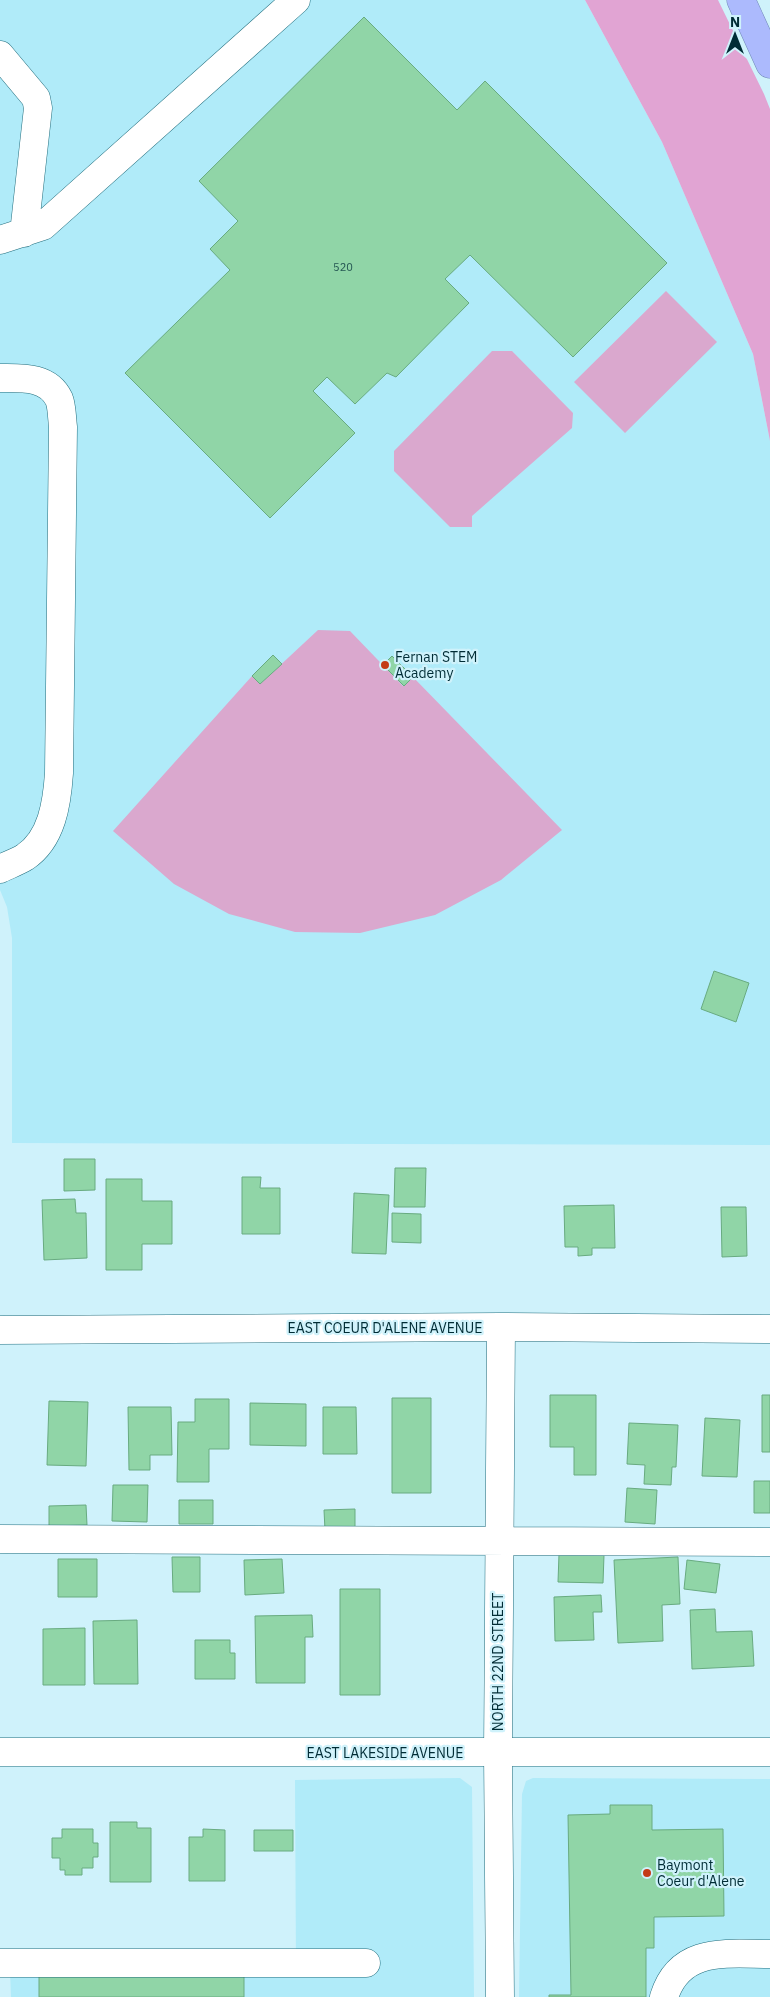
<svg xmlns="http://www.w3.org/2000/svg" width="770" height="1997" viewBox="0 0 770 1997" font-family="'IBM Plex Sans',sans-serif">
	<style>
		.built { fill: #b0ebf9 }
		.green { fill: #daa8ce }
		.forest { fill: #e1a4d3 }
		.building { fill: #90d5a7; stroke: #68ab80 }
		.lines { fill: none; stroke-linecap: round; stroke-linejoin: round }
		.minor-casing { stroke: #216d7d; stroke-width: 29 }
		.highway-casing { stroke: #7088b7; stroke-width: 29 }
		.minor { stroke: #fff; stroke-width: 28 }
		.highway { stroke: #acbafd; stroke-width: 28 }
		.poi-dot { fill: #c43b17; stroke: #cff2fb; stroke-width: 2 }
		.labels { text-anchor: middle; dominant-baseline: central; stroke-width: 4.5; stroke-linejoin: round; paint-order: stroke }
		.number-label { font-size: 11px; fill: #245652 }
		.poi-label { font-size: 14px; fill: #002c35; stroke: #cff2fb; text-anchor: start }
		.street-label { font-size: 14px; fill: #002c35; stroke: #cff2fb }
	</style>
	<rect width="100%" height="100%" fill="#cff2fb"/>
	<path class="built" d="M 0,0 L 585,0 L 662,142 L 753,354 L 770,441 L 770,1145 L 12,1143 L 12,938 L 7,907 L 0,890 Z
		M 460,1778 L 472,1787 L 474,1997 L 11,1997 L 10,1971 L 296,1971 L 295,1780 Z
		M 533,1778 L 770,1779 L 770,1997 L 519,1997 L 522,1794 L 526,1781 Z"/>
	<path class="green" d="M 666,291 L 717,342 L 625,433 L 574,382 Z
		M 492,351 L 512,351 L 573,413 L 572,428 L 472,516 L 472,527 L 450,527 L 394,471 L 394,451 Z
		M 318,630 L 350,631 L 403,686 L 413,677 L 562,830 L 501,880 L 435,915 L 360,933 L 295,932 L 229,914 L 174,884 L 113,831 L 252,676 L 260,684 Z"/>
	<path class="forest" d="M 585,0 L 718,0 L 764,94 L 770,109 L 770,441 L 753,354 L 662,142 Z"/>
	<path class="building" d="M 364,17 L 457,110 L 485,81 L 667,263 L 573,357 L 470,255 L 445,279 L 469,303 L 396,377 L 387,373 L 355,404 L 327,377 L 313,391 L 355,433 L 270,518 L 125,373 L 230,270 L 210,249 L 238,221 L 199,181 Z
		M 273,655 L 282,664 L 260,684 L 252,676 Z
		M 392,656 L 413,677 L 404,686 L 383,665 Z
		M 714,971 L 749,983 L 736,1022 L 701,1009 Z
		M 64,1159 L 95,1159 L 95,1190 L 64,1191 Z
		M 395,1168 L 426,1168 L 425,1207 L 394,1207 Z
		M 242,1177 L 261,1177 L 260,1188 L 280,1188 L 280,1234 L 242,1234 Z
		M 106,1179 L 142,1179 L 142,1201 L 172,1201 L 172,1244 L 142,1244 L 142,1270 L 106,1270 Z
		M 354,1193 L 389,1195 L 386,1254 L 352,1253 Z
		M 75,1199 L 76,1213 L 86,1213 L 87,1258 L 44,1260 L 42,1200 Z
		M 614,1205 L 615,1248 L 592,1248 L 592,1255 L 578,1256 L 578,1247 L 565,1247 L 564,1206 Z
		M 721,1207 L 746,1207 L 747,1256 L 722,1257 Z
		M 392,1213 L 421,1214 L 421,1243 L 392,1242 Z
		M 550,1395 L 596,1395 L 596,1475 L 574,1475 L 574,1447 L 550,1447 Z
		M 762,1395 L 770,1395 L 770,1452 L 762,1452 Z
		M 392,1398 L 431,1398 L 431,1493 L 392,1493 Z
		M 195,1399 L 229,1399 L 229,1449 L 209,1449 L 209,1482 L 177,1482 L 178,1422 L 195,1422 Z
		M 49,1401 L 88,1402 L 86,1466 L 47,1465 Z
		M 250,1403 L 306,1404 L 306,1446 L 250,1445 Z
		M 128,1407 L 171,1407 L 172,1455 L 150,1455 L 150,1470 L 129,1470 Z
		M 323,1407 L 356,1407 L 357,1454 L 323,1454 Z
		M 705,1418 L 740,1420 L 737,1477 L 702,1476 Z
		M 629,1423 L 678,1425 L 676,1467 L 672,1467 L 671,1485 L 644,1484 L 645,1465 L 627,1464 Z
		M 754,1481 L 770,1481 L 770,1513 L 754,1513 Z
		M 113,1485 L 148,1485 L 147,1522 L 112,1521 Z
		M 627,1488 L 657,1490 L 655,1524 L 625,1522 Z
		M 179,1500 L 213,1500 L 213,1524 L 179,1524 Z
		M 86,1505 L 87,1525 L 49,1526 L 49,1506 Z
		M 355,1509 L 355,1529 L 325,1530 L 324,1510 Z
		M 559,1554 L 604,1555 L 603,1583 L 558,1582 Z
		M 172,1557 L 200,1557 L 200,1592 L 173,1592 Z
		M 678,1557 L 680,1604 L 662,1605 L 663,1641 L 618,1643 L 614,1560 Z
		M 58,1559 L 97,1559 L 97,1597 L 58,1597 Z
		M 282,1559 L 284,1593 L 245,1595 L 244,1560 Z
		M 687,1560 L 720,1564 L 716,1593 L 684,1589 Z
		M 340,1589 L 380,1589 L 380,1695 L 340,1695 Z
		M 601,1595 L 602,1612 L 593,1612 L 594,1640 L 555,1641 L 554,1597 Z
		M 715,1609 L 716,1632 L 752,1631 L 754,1666 L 692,1669 L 690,1610 Z
		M 312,1615 L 313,1637 L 305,1637 L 305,1683 L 256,1683 L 255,1616 Z
		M 137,1620 L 138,1684 L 94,1684 L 93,1621 Z
		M 85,1628 L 85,1685 L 43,1685 L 43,1629 Z
		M 195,1640 L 230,1640 L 230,1653 L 235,1653 L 235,1679 L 195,1679 Z
		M 610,1805 L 652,1805 L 652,1830 L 723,1829 L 724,1916 L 654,1917 L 654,1948 L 646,1948 L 646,1997 L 549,1997 L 549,1995 L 571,1995 L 568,1815 L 610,1814 Z
		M 110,1822 L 137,1822 L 137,1828 L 151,1828 L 151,1882 L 110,1882 Z
		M 62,1829 L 93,1829 L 93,1843 L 98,1843 L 98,1857 L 93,1857 L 93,1868 L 82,1868 L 82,1875 L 65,1875 L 65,1870 L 60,1870 L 60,1858 L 52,1858 L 52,1838 L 62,1838 Z
		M 203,1829 L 225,1830 L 225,1881 L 189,1881 L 189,1837 L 203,1837 Z
		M 254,1830 L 293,1830 L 293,1851 L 254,1851 Z
		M 39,1973 L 244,1974 L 244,1997 L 39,1997 Z"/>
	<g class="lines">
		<defs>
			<path id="minor" d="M 0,55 L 36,98 L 38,108 L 24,233
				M 0,240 L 43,226 L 296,0
				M 0,378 C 22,378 48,376 59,399 C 62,406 62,419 63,427 L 59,773 C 57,803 52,839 25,857 C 17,862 8,865 0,869
				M 0,1330 L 501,1327 L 770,1329
				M 0,1539 L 770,1542
				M 0,1752 L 770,1752
				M 0,1963 L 366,1963
				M 500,1997 L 498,1753 L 501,1327
				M 664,1997 C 680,1946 727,1954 770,1954"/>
			<path id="highway" d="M 741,0 L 770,64"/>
		</defs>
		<use href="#minor" class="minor-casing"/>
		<use href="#highway" class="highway-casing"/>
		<use href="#minor" class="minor"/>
		<use href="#highway" class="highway"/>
	</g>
	<g class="poi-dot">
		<circle cx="385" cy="665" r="5"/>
		<circle cx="647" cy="1873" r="5"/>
	</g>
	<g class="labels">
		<g class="number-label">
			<text x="343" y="267">520</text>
		</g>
		<g class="poi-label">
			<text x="395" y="657">Fernan STEM<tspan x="395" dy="16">Academy</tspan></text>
			<text x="657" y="1865">Baymont<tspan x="657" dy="16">Coeur d'Alene</tspan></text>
		</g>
		<g class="street-label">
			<text x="385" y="1328">EAST COEUR D'ALENE AVENUE</text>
			<text transform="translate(498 1662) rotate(-90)">NORTH 22ND STREET</text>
			<text x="385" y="1753">EAST LAKESIDE AVENUE</text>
		</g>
	</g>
	<g transform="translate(735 35)" stroke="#cff2fb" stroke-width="4" paint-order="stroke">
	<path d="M0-4L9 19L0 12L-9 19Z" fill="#002c35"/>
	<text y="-8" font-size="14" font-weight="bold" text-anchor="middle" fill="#002c35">N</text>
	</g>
</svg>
